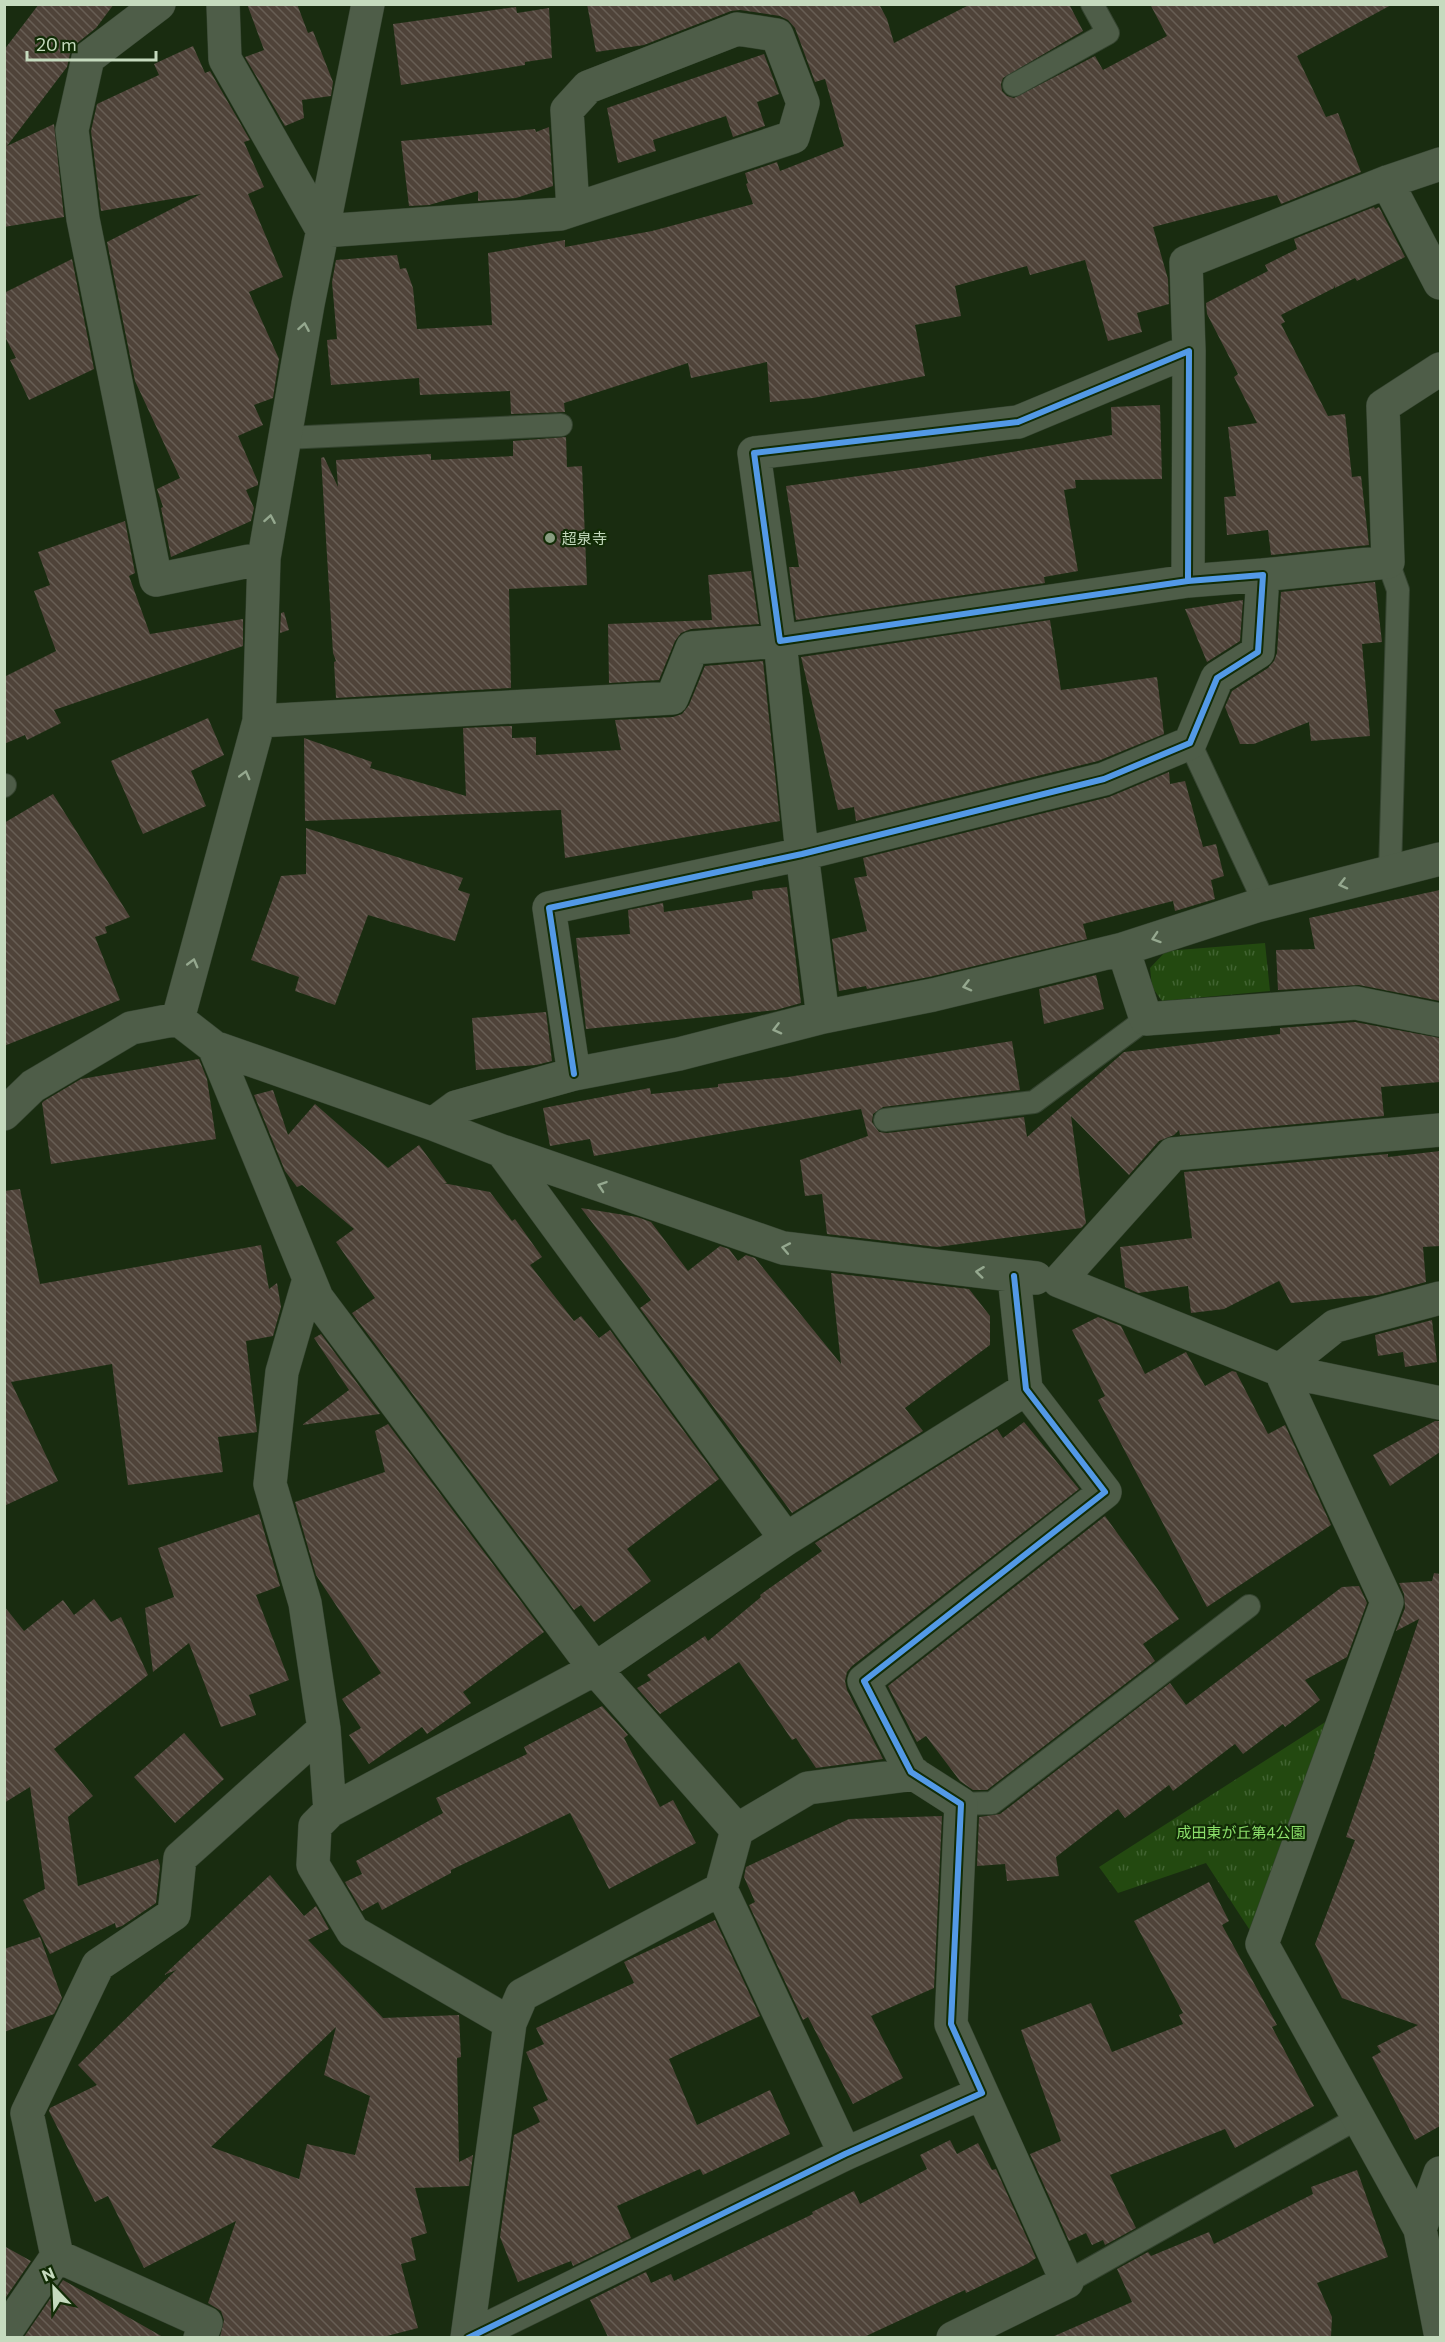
<svg xmlns="http://www.w3.org/2000/svg" width="1445" height="2342" viewBox="0 0 1445 2342" font-family="Commissioner,'Noto Sans JP',sans-serif">
	<style>
		.grass { fill: url(#grass-tufts) }
		.building { fill: url(#building-back-hatch); fill-rule: evenodd }
		.lines { fill: none; stroke-linecap: round; stroke-linejoin: round }
		.lane-casing { stroke: #354430; stroke-width: 24 }
		.street-casing { stroke: #354430; stroke-width: 34 }
		.lane { stroke: #4e5d48; stroke-width: 22 }
		.street { stroke: #4e5d48; stroke-width: 33 }
		.cycleway-casing { stroke: #122c06; stroke-width: 10 }
		.cycleway { stroke: #5399e6; stroke-width: 6 }
		.oneway { stroke: #95a88f }
		.poi-dot { fill: #899d81; stroke: #122c06; stroke-width: 2 }
		.labels { text-anchor: middle; dominant-baseline: central; stroke-width: 4.5; stroke-linejoin: round; paint-order: stroke }
		.poi-label { font-size: 15px; fill: #c5dabe; stroke: #122c06; text-anchor: start }
		.park-label { font-size: 15px; fill: #8ce06b; stroke: #122c06 }
	</style>
	<defs>
		<pattern id="grass-tufts" width="24" height="20" patternUnits="userSpaceOnUse" patternTransform="scale(1.5)"><rect width="24" height="20" fill="#234910"/><path d="M3 7l-1-3M5 7V3M7 7l1-3M15 17l-1-3M17 17v-4M19 17l1-3" fill="none" stroke="#416331"/></pattern>
		<pattern id="building-back-hatch" width="6" height="6" patternUnits="userSpaceOnUse" patternTransform="scale(1.5)"><rect width="6" height="6" fill="#4f4339"/><path d="M-1 5l2 2M0 0l6 6M5-1l2 2" fill="none" stroke="#675e54"/></pattern>
	</defs>
	<rect width="100%" height="100%" fill="#192c10"/>
	<path class="grass" d="M 1265,943 L 1270,991 L 1162,1001 L 1152,987 L 1150,968 L 1166,951 Z
		M 1330,1719 L 1253,1935 L 1206,1863 L 1118,1893 L 1099,1867 Z"/>
	<path class="building" d="M 39,4 L 114,4 L 96,28 L 76,44 L 70,54 L 67,67 L 7,146 L 54,124 L 64,217 L 4,227 L 4,50 Z
		M 247,4 L 297,4 L 308,33 L 313,31 L 333,82 L 331,96 L 302,100 L 304,118 L 285,126 L 245,57 L 264,50 Z
		M 587,4 L 879,4 L 887,19 L 894,43 L 971,4 L 1069,4 L 1083,31 L 1003,78 L 1001,84 L 1002,91 L 1007,96 L 1014,98 L 1095,56 L 1103,70 L 1167,36 L 1150,4 L 1393,4 L 1297,56 L 1326,117 L 1338,113 L 1361,172 L 1281,204 L 1277,195 L 1153,227 L 1168,279 L 1169,304 L 1137,313 L 1142,332 L 1108,341 L 1085,260 L 1030,275 L 1027,266 L 955,286 L 961,316 L 915,325 L 925,376 L 813,398 L 770,402 L 767,362 L 691,378 L 688,363 L 564,403 L 565,412 L 511,414 L 510,391 L 420,395 L 419,378 L 331,385 L 327,340 L 337,339 L 332,282 L 336,260 L 397,255 L 400,269 L 406,268 L 413,288 L 417,329 L 492,325 L 488,253 L 565,240 L 565,247 L 652,231 L 753,204 L 746,184 L 748,183 L 745,173 L 777,162 L 780,171 L 844,146 L 825,79 L 815,82 L 795,28 L 788,20 L 780,16 L 740,10 L 731,11 L 644,45 L 596,52 Z
		M 516,7 L 517,13 L 549,8 L 552,58 L 525,62 L 525,65 L 401,85 L 393,24 Z
		M 193,46 L 205,73 L 210,71 L 250,140 L 244,142 L 264,187 L 248,194 L 283,277 L 249,292 L 279,359 L 273,398 L 254,405 L 263,425 L 238,436 L 258,482 L 258,485 L 246,490 L 254,508 L 251,521 L 171,557 L 161,508 L 163,507 L 157,489 L 180,478 L 135,381 L 107,242 L 201,194 L 101,211 L 91,131 L 97,104 L 159,75 L 154,64 Z
		M 764,54 L 779,94 L 757,102 L 765,126 L 733,137 L 726,116 L 653,140 L 656,151 L 618,163 L 607,108 Z
		M 549,127 L 553,186 L 516,198 L 478,201 L 478,191 L 429,205 L 409,206 L 401,141 L 535,129 L 536,132 Z
		M 1374,207 L 1375,209 L 1379,207 L 1405,257 L 1357,281 L 1355,278 L 1335,288 L 1334,285 L 1334,288 L 1281,315 L 1285,322 L 1281,324 L 1328,416 L 1345,414 L 1352,477 L 1361,476 L 1369,545 L 1271,555 L 1268,530 L 1227,535 L 1224,497 L 1236,496 L 1228,427 L 1257,423 L 1234,377 L 1238,374 L 1207,314 L 1206,303 L 1268,271 L 1265,265 L 1297,249 L 1294,239 Z
		M 72,259 L 94,369 L 29,400 L 10,360 L 16,358 L 4,335 L 4,293 Z
		M 1160,405 L 1162,479 L 1075,480 L 1076,488 L 1064,490 L 1078,571 L 1044,577 L 1045,583 L 796,620 L 789,567 L 799,567 L 786,486 L 924,467 L 1112,435 L 1111,407 Z
		M 566,437 L 567,467 L 582,466 L 587,585 L 509,589 L 511,688 L 336,698 L 334,662 L 336,661 L 333,653 L 321,458 L 324,457 L 338,487 L 336,460 L 431,454 L 431,460 L 513,456 L 513,441 Z
		M 125,521 L 135,573 L 129,576 L 150,634 L 243,619 L 243,646 L 54,710 L 61,723 L 27,740 L 25,735 L 4,744 L 4,677 L 56,651 L 34,591 L 50,585 L 38,552 Z
		M 751,571 L 759,624 L 691,629 L 681,633 L 675,641 L 659,680 L 609,683 L 608,624 L 712,620 L 708,575 Z
		M 1375,582 L 1382,642 L 1362,644 L 1370,736 L 1311,741 L 1309,722 L 1254,744 L 1240,744 L 1225,707 L 1232,691 L 1268,668 L 1274,661 L 1277,653 L 1281,592 Z
		M 1243,600 L 1240,641 L 1207,662 L 1185,609 Z
		M 284,612 L 289,630 L 280,633 L 281,613 Z
		M 1050,620 L 1061,690 L 1157,677 L 1164,734 L 1098,761 L 856,821 L 854,807 L 838,810 L 801,657 Z
		M 763,661 L 780,821 L 565,858 L 561,810 L 305,821 L 304,738 L 372,762 L 370,768 L 466,796 L 463,728 L 512,726 L 512,738 L 536,737 L 536,755 L 621,750 L 615,720 L 673,717 L 682,714 L 689,705 L 705,666 Z
		M 208,718 L 224,755 L 191,771 L 206,806 L 143,834 L 111,761 Z
		M 1169,772 L 1170,784 L 1185,781 L 1203,847 L 1216,844 L 1224,876 L 1211,880 L 1215,899 L 1175,911 L 1173,901 L 1083,924 L 1087,939 L 929,977 L 867,989 L 866,986 L 839,991 L 832,939 L 867,931 L 854,878 L 867,876 L 863,858 L 1109,797 Z
		M 53,794 L 130,917 L 105,927 L 107,933 L 95,937 L 120,1000 L 4,1046 L 4,823 Z
		M 306,828 L 463,878 L 458,890 L 470,894 L 455,941 L 368,915 L 335,1005 L 295,991 L 299,977 L 251,960 L 281,876 L 306,874 Z
		M 787,887 L 801,1003 L 776,1010 L 586,1029 L 576,938 L 630,934 L 628,910 L 663,903 L 664,912 L 753,899 L 752,891 Z
		M 1440,890 L 1440,1001 L 1359,985 L 1278,990 L 1276,950 L 1315,949 L 1309,918 Z
		M 1096,975 L 1104,1009 L 1044,1024 L 1039,989 Z
		M 546,1012 L 552,1061 L 536,1065 L 476,1070 L 472,1018 Z
		M 1355,1022 L 1440,1038 L 1440,1082 L 1381,1087 L 1384,1116 L 1180,1135 L 1179,1130 L 1174,1135 L 1159,1141 L 1129,1175 L 1071,1116 L 1086,1223 L 1081,1228 L 937,1247 L 827,1234 L 822,1194 L 805,1196 L 800,1160 L 868,1136 L 861,1109 L 594,1156 L 590,1139 L 550,1146 L 543,1108 L 650,1088 L 651,1094 L 718,1087 L 718,1084 L 788,1077 L 1012,1041 L 1020,1090 L 883,1107 L 873,1114 L 872,1122 L 879,1132 L 887,1133 L 1024,1117 L 1027,1137 L 1124,1052 L 1280,1034 L 1280,1028 Z
		M 199,1059 L 207,1079 L 216,1139 L 51,1164 L 42,1103 L 44,1101 L 81,1079 Z
		M 273,1090 L 288,1135 L 315,1104 L 388,1168 L 419,1145 L 447,1183 L 443,1183 L 490,1192 L 512,1221 L 515,1219 L 542,1257 L 530,1265 L 574,1321 L 581,1316 L 599,1338 L 610,1330 L 719,1479 L 627,1549 L 651,1581 L 594,1622 L 581,1605 L 574,1610 L 352,1313 L 375,1298 L 336,1242 L 354,1229 L 302,1185 L 297,1187 L 285,1171 L 254,1095 Z
		M 1440,1151 L 1440,1246 L 1423,1247 L 1426,1282 L 1374,1296 L 1377,1295 L 1291,1303 L 1279,1281 L 1224,1309 L 1191,1313 L 1188,1286 L 1138,1293 L 1125,1287 L 1120,1247 L 1192,1238 L 1184,1172 L 1388,1154 L 1388,1157 Z
		M 20,1189 L 40,1284 L 261,1245 L 269,1289 L 277,1283 L 281,1307 L 273,1336 L 246,1341 L 257,1432 L 218,1437 L 223,1472 L 128,1485 L 112,1364 L 11,1382 L 58,1481 L 4,1506 L 4,1191 Z
		M 581,1208 L 637,1217 L 651,1222 L 688,1271 L 720,1246 L 729,1249 L 738,1261 L 746,1255 L 755,1258 L 841,1364 L 831,1273 L 969,1289 L 990,1316 L 990,1345 L 905,1408 L 923,1431 L 792,1513 L 640,1308 L 651,1300 Z
		M 1098,1317 L 1121,1326 L 1145,1374 L 1186,1352 L 1205,1386 L 1232,1371 L 1236,1372 L 1268,1434 L 1285,1425 L 1331,1525 L 1207,1607 L 1098,1400 L 1105,1396 L 1072,1330 Z
		M 1432,1320 L 1437,1362 L 1405,1367 L 1403,1352 L 1378,1356 L 1375,1335 Z
		M 321,1334 L 380,1414 L 302,1425 L 349,1390 L 314,1338 Z
		M 1435,1421 L 1440,1421 L 1440,1452 L 1390,1486 L 1373,1455 Z
		M 1024,1422 L 1079,1489 L 852,1666 L 847,1672 L 845,1681 L 847,1690 L 883,1759 L 816,1768 L 796,1738 L 792,1740 L 739,1662 L 660,1714 L 637,1688 L 651,1680 L 647,1675 L 705,1636 L 708,1641 L 761,1597 L 760,1595 L 822,1551 L 815,1543 L 997,1429 L 1003,1438 Z
		M 388,1424 L 544,1632 L 463,1692 L 471,1703 L 427,1734 L 422,1727 L 369,1764 L 349,1735 L 361,1728 L 342,1699 L 381,1673 L 316,1575 L 295,1502 L 385,1472 L 375,1431 Z
		M 259,1514 L 280,1586 L 256,1595 L 289,1680 L 249,1695 L 256,1715 L 221,1727 L 189,1643 L 153,1672 L 145,1608 L 174,1597 L 158,1548 Z
		M 1105,1516 L 1179,1619 L 1143,1644 L 1155,1661 L 987,1790 L 973,1790 L 960,1781 L 926,1736 L 917,1742 L 888,1686 Z
		M 1434,1573 L 1440,1574 L 1440,2126 L 1415,2140 L 1372,2057 L 1381,2052 L 1377,2046 L 1418,2025 L 1342,1998 L 1315,1944 L 1355,1840 L 1346,1837 L 1375,1754 L 1374,1754 L 1419,1619 L 1396,1631 L 1405,1608 L 1404,1594 L 1399,1583 L 1432,1581 Z
		M 1359,1586 L 1367,1603 L 1347,1657 L 1305,1680 L 1320,1700 L 1285,1727 L 1283,1724 L 1243,1754 L 1235,1744 L 1173,1791 L 1169,1785 L 1125,1818 L 1118,1809 L 1056,1857 L 1059,1876 L 1007,1881 L 1005,1864 L 977,1866 L 979,1817 L 1000,1814 L 1170,1683 L 1186,1705 L 1342,1587 Z
		M 94,1599 L 111,1622 L 121,1617 L 148,1675 L 54,1749 L 93,1796 L 68,1817 L 78,1886 L 158,1859 L 160,1866 L 156,1903 L 122,1926 L 116,1928 L 115,1923 L 50,1954 L 23,1900 L 45,1889 L 30,1787 L 4,1803 L 4,1606 L 24,1631 L 63,1600 L 74,1615 Z
		M 602,1706 L 628,1735 L 624,1738 L 660,1807 L 673,1800 L 696,1843 L 609,1889 L 570,1813 L 451,1870 L 451,1873 L 382,1910 L 378,1902 L 362,1911 L 345,1882 L 362,1874 L 356,1861 L 443,1813 L 436,1798 L 527,1754 L 524,1747 Z
		M 184,1733 L 224,1779 L 175,1823 L 134,1777 Z
		M 942,1816 L 934,1988 L 871,2016 L 903,2078 L 853,2104 L 808,2017 L 803,2020 L 749,1905 L 755,1902 L 744,1877 L 746,1867 L 849,1819 Z
		M 270,1875 L 304,1916 L 316,1906 L 329,1929 L 308,1940 L 383,2018 L 459,2015 L 461,2057 L 457,2058 L 459,2162 L 473,2155 L 469,2186 L 415,2188 L 427,2233 L 411,2238 L 416,2260 L 401,2264 L 418,2328 L 383,2337 L 220,2337 L 224,2320 L 221,2311 L 208,2303 L 236,2221 L 144,2268 L 108,2196 L 95,2202 L 49,2111 L 50,2108 L 97,2085 L 78,2065 L 176,1970 L 164,1975 ZM 336,2027 L 324,2075 L 370,2096 L 355,2155 L 307,2144 L 299,2179 L 211,2147 Z
		M 1209,1882 L 1229,1921 L 1222,1925 L 1277,2025 L 1272,2027 L 1314,2106 L 1235,2148 L 1225,2129 L 1110,2175 L 1136,2228 L 1105,2245 L 1103,2240 L 1092,2245 L 1086,2233 L 1069,2241 L 1030,2154 L 1061,2141 L 1021,2030 L 1091,2003 L 1112,2052 L 1183,2024 L 1179,2015 L 1183,2013 L 1134,1921 Z
		M 715,1920 L 760,2016 L 669,2059 L 697,2125 L 770,2090 L 790,2134 L 703,2175 L 700,2169 L 617,2206 L 631,2238 L 573,2266 L 571,2261 L 518,2282 L 500,2237 L 514,2135 L 540,2122 L 533,2107 L 548,2100 L 526,2052 L 544,2044 L 536,2028 L 634,1983 L 624,1962 Z
		M 40,1937 L 62,1998 L 54,2014 L 4,2032 L 4,1949 Z
		M 950,2140 L 957,2154 L 978,2143 L 992,2170 L 996,2169 L 1036,2258 L 1027,2264 L 966,2293 L 965,2290 L 864,2337 L 608,2337 L 590,2300 L 646,2272 L 651,2283 L 671,2274 L 674,2281 L 813,2214 L 812,2212 L 854,2191 L 860,2204 L 927,2169 L 920,2155 Z
		M 1357,2170 L 1388,2257 L 1317,2283 L 1332,2317 L 1331,2337 L 1052,2337 L 1132,2302 L 1117,2269 L 1148,2252 L 1151,2256 L 1209,2232 L 1214,2244 L 1313,2194 L 1311,2187 Z
		M 4,2246 L 31,2261 L 4,2300 Z
		M 63,2280 L 163,2337 L 24,2337 Z"/>
	<g class="lines">
		<defs>
			<path id="lane" d="M 1014,85 L 1108,33 L 1092,4
				M 285,438 L 561,425
				M 1388,562 L 1398,590 L 1390,872
				M 1190,743 L 1265,904
				M 4,786 L 5,785
				M 885,1120 L 1034,1102 L 1146,1019
				M 961,1804 L 992,1803 L 1249,1606
				M 1067,2282 L 1358,2118"/>
			<path id="street" d="M 159,4 L 88,58 L 72,130 L 83,219 L 156,580 L 264,558
				M 223,4 L 225,59 L 323,231 L 560,214 L 793,137 L 803,103 L 777,35 L 737,29 L 588,87 L 567,110 L 573,209
				M 1387,182 L 1440,283
				M 1189,351 L 1186,262 L 1387,182 L 1440,164
				M 1263,575 L 1388,562 L 1383,406 L 1440,369
				M 259,721 L 672,698 L 692,648 L 780,641 L 802,854 L 823,1017
				M 1123,949 L 1146,1019 L 1356,1003 L 1440,1020
				M 178,1019 L 259,721 L 264,558 L 308,304 L 368,4
				M 214,1047 L 317,1298 L 595,1669 L 786,1539
				M 574,1074 L 549,908 L 802,854 L 1104,779 L 1190,743 L 1217,678 L 1258,652 L 1263,575 L 1188,581 L 780,641 L 754,453 L 1018,422 L 1189,351 L 1188,581
				M 4,1114 L 33,1086 L 131,1028 L 178,1019 L 214,1047 L 433,1124 L 456,1107 L 574,1074 L 679,1054 L 823,1017 L 933,995 L 1123,949 L 1256,906 L 1440,859
				M 433,1124 L 502,1151 L 783,1248 L 1036,1278
				M 1440,1130 L 1173,1154 L 1059,1281 L 1280,1370 L 1440,1403
				M 502,1151 L 786,1539 L 1026,1389
				M 309,1279 L 282,1372 L 270,1484 L 305,1603 L 324,1729
				M 1280,1370 L 1387,1602 L 1262,1944 L 1420,2229 L 1440,2332
				M 1280,1370 L 1335,1326 L 1440,1298
				M 737,1830 L 808,1788 L 915,1774
				M 510,2023 L 353,1932 L 313,1865 L 315,1826 L 330,1811 L 595,1669 L 737,1830 L 721,1889
				M 1420,2229 L 1440,2173
				M 57,2256 L 206,2323 L 200,2338
				M 4,2334 L 57,2256 L 27,2113 L 98,1965 L 174,1914 L 180,1858 L 324,1729 L 330,1811
				M 467,2338 L 510,2023 L 522,1995 L 721,1889 L 845,2154
				M 468,2338 L 845,2154 L 982,2093 L 951,2024 L 961,1804 L 911,1772 L 864,1681 L 1105,1492 L 1026,1389 L 1014,1276
				M 953,2338 L 1067,2282 L 982,2093"/>
		</defs>
		<use href="#lane" class="lane-casing"/>
		<use href="#street" class="street-casing"/>
		<use href="#lane" class="lane"/>
		<use href="#street" class="street"/>
		<defs>
			<path id="cycleway" d="M 574,1074 L 549,908 L 802,854 L 1104,779 L 1190,743 L 1217,678 L 1258,652 L 1263,575 L 1188,581 L 780,641 L 754,453 L 1018,422 L 1189,351 L 1188,581
				M 468,2338 L 845,2154 L 982,2093 L 951,2024 L 961,1804 L 911,1772 L 864,1681 L 1105,1492 L 1026,1389 L 1014,1276"/>
		</defs>
		<use href="#cycleway" class="cycleway-casing"/>
		<use href="#cycleway" class="cycleway"/>
	</g>
	<defs><path id="oneway-chevron" d="M-2-3.5L2.5 0L-2 3.5" fill="none" stroke-width="1.6" stroke-linecap="round" stroke-linejoin="round" transform="scale(1.5)"/></defs>
	<g class="oneway">
		<use href="#oneway-chevron" transform="translate(304 327) rotate(-80)"/>
		<use href="#oneway-chevron" transform="translate(270 519) rotate(-80)"/>
		<use href="#oneway-chevron" transform="translate(245 775) rotate(-75)"/>
		<use href="#oneway-chevron" transform="translate(1343 884) rotate(166)"/>
		<use href="#oneway-chevron" transform="translate(1156 938) rotate(162)"/>
		<use href="#oneway-chevron" transform="translate(193 963) rotate(-75)"/>
		<use href="#oneway-chevron" transform="translate(967 986) rotate(166)"/>
		<use href="#oneway-chevron" transform="translate(777 1029) rotate(166)"/>
		<use href="#oneway-chevron" transform="translate(602 1186) rotate(-161)"/>
		<use href="#oneway-chevron" transform="translate(786 1248) rotate(-169)"/>
		<use href="#oneway-chevron" transform="translate(980 1272) rotate(-173)"/>
	</g>
	<circle class="poi-dot" cx="550" cy="538" r="6"/>
	<g class="labels">
		<g class="poi-label">
			<text x="562" y="538">超泉寺</text>
		</g>
		<g class="park-label">
			<text x="1241" y="1832">成田東が丘第4公園</text>
		</g>
	</g>
	<rect width="1445" height="2342" fill="none" stroke="#c5dabe" stroke-width="12"/>
	<g transform="translate(54 2288) rotate(337)" stroke="#122c06" stroke-width="4.5" paint-order="stroke">
	<path d="M0-4.5L10 22L0 15L-10 22Z" fill="#c5dabe"/>
	<text y="-9" font-size="16" font-weight="bold" text-anchor="middle" fill="#c5dabe">N</text>
	</g>
	<path d="M27 51v9h129v-9" fill="none" stroke="#c5dabe" stroke-width="3"/>
	<text x="36" y="51" font-size="18" fill="#c5dabe" stroke="#122c06" stroke-width="4.5" paint-order="stroke">20 m</text>
</svg>
